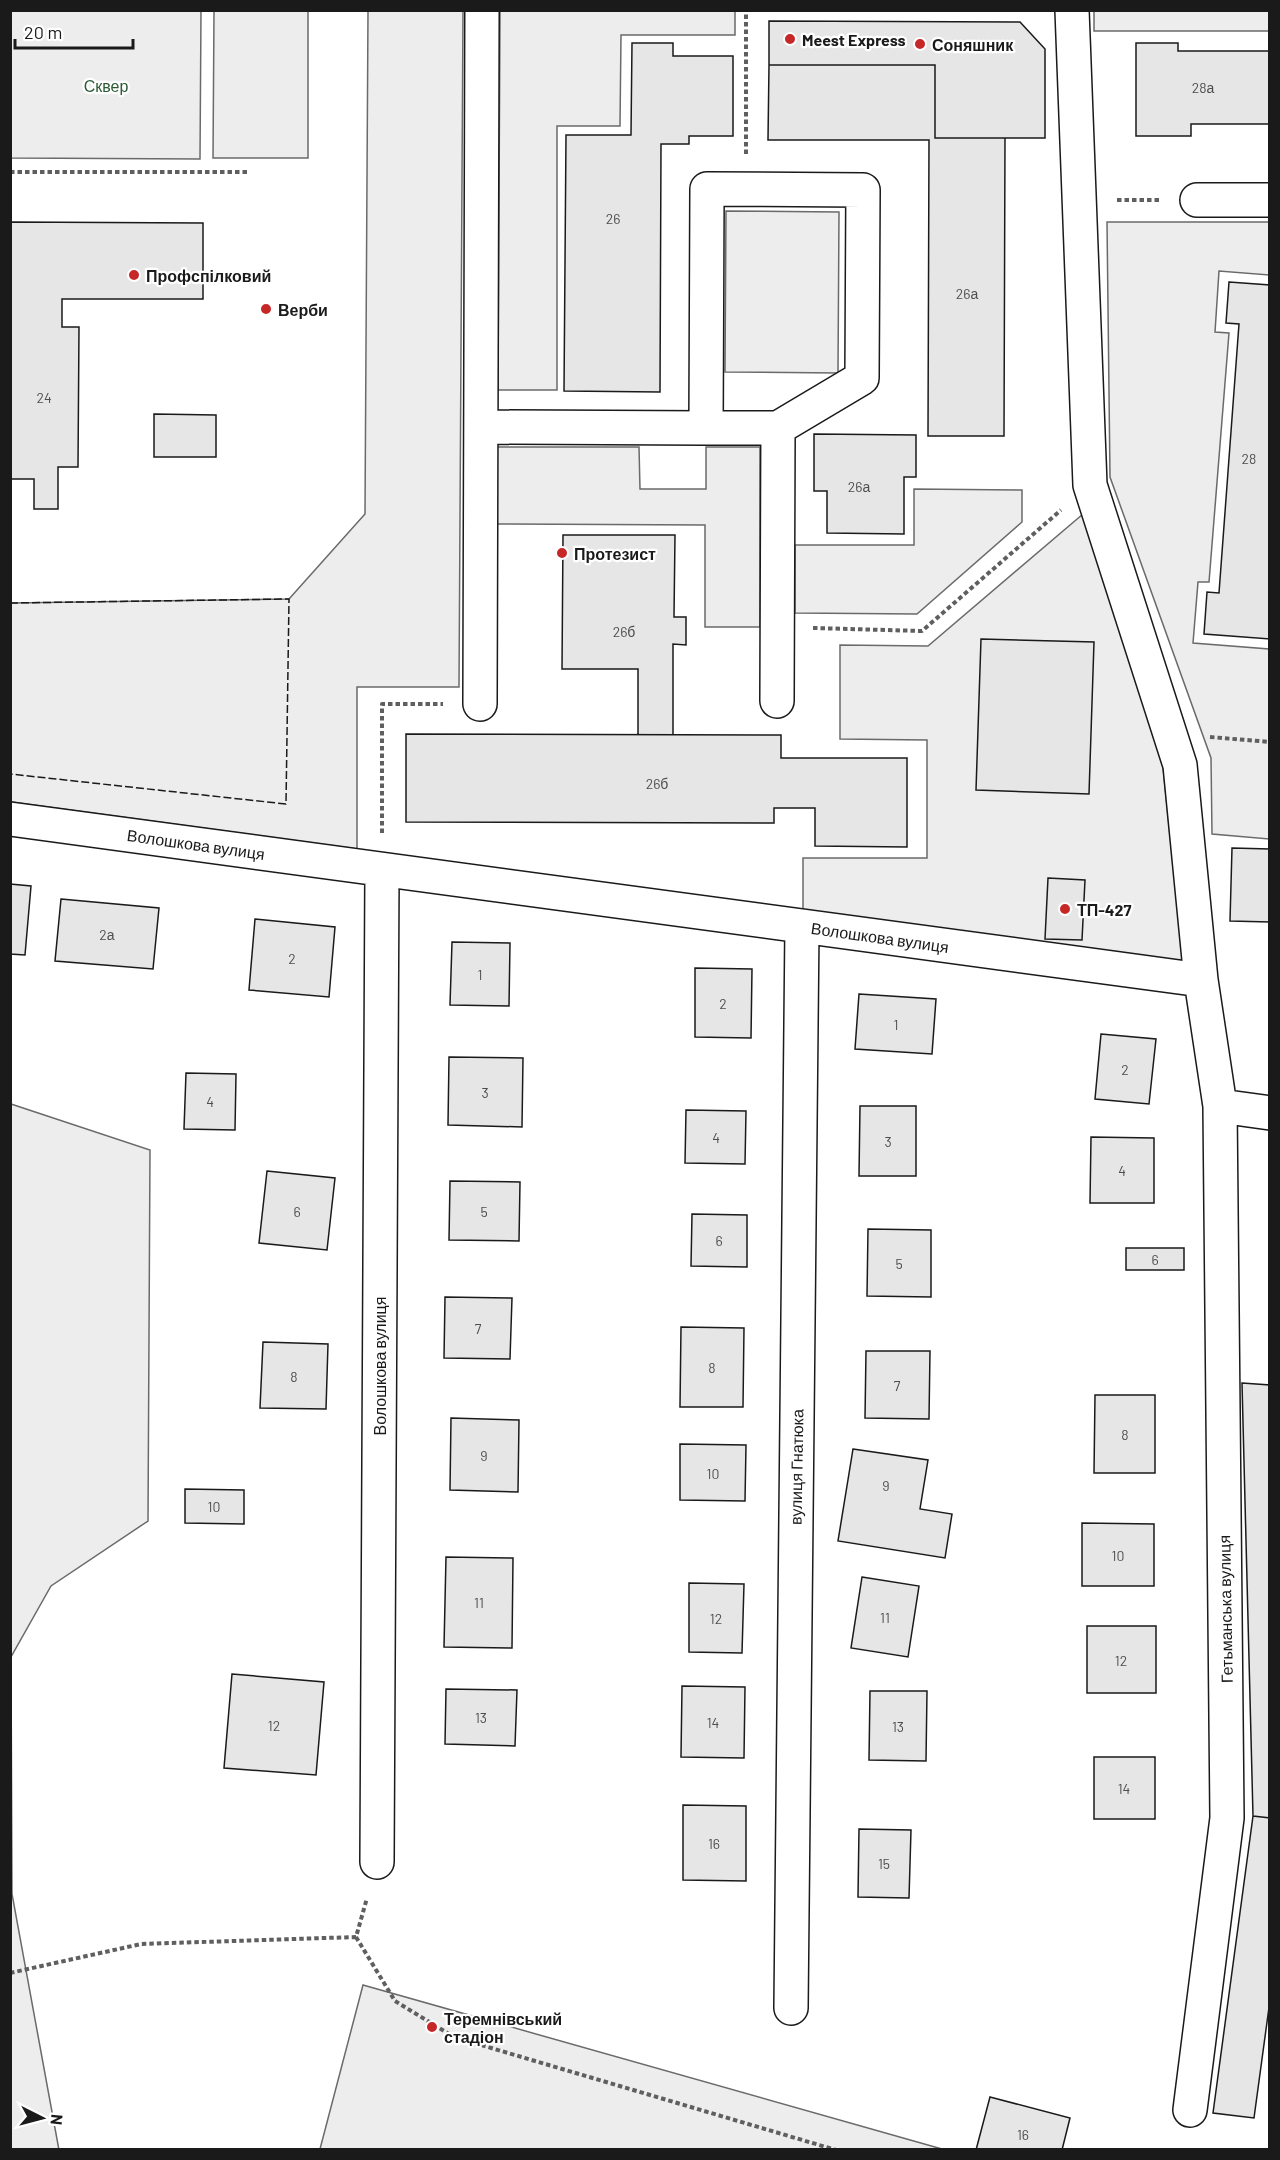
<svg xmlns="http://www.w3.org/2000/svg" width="1280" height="2160" viewBox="0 0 1280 2160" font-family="Barlow,sans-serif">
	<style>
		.built { fill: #ededed; stroke: #6a6a6a; stroke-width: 1.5 }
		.building { fill: #e6e6e6; stroke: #1a1a1a; stroke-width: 1.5 }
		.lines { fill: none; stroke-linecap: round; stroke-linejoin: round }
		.minor-casing { stroke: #1a1a1a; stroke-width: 36 }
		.path { stroke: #5f5f5f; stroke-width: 4; stroke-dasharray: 4.5 3; stroke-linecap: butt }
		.minor { stroke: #fff; stroke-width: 33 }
		.fence { stroke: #1a1a1a; stroke-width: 1.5; stroke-dasharray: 8 3; stroke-linecap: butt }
		.poi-dot { fill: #c62828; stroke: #fff; stroke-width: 2 }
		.labels { text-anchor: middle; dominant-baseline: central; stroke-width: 4.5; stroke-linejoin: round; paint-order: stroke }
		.number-label { font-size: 14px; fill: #4d4d4d }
		.poi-label { font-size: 16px; font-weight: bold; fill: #1a1a1a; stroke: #fff; text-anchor: start }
		.park-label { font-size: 16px; fill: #2b5a34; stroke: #fff }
		.street-label { font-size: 16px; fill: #1a1a1a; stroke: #fff }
	</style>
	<rect width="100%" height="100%" fill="#fff"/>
	<path class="built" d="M 10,11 L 201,11 L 200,159 L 11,158 Z
		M 214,11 L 308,11 L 308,158 L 213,158 Z
		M 368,11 L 463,11 L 459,687 L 357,687 L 357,849 L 11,802 L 11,603 L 289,599 L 365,514 Z
		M 500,11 L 735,11 L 735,35 L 621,35 L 620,126 L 557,126 L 557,390 L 498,390 Z
		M 1094,11 L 1269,11 L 1269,31 L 1094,31 Z
		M 726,211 L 839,212 L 838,373 L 725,372 Z
		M 1107,222 L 1269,222 L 1269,275 L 1219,271 L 1215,332 L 1229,333 L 1209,582 L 1198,582 L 1193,643 L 1269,649 L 1269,839 L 1212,834 L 1211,758 L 1110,477 Z
		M 491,447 L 639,447 L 640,489 L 706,489 L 706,447 L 760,447 L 760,627 L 705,627 L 705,525 L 491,524 Z
		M 914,489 L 1022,490 L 1022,522 L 917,614 L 795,613 L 795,545 L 914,545 Z
		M 1083,514 L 1163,767 L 1183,961 L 803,910 L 803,858 L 927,858 L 927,740 L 840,739 L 840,645 L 928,646 Z
		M 11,1104 L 150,1150 L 148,1521 L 51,1586 L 11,1657 L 12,1894 L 59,2150 L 10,2149 Z
		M 363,1985 L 942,2149 L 320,2149 Z"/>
	<path class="building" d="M 769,21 L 1020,22 L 1045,49 L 1045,138 L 935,138 L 935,65 L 769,65 Z
		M 632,43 L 673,43 L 673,56 L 733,56 L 733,136 L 689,136 L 689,144 L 661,144 L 660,392 L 564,391 L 566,135 L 631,135 Z
		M 1136,43 L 1178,43 L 1178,51 L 1270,51 L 1270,124 L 1191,124 L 1191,136 L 1136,136 Z
		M 769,65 L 935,65 L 935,138 L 1005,138 L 1004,436 L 928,436 L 929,140 L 768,140 Z
		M 10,222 L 203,223 L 203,299 L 62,299 L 62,327 L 79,327 L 78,467 L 58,467 L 58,509 L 34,509 L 34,479 L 10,479 Z
		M 1229,282 L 1270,285 L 1270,639 L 1204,634 L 1207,592 L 1219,593 L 1239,324 L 1226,323 Z
		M 154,414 L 216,415 L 216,457 L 154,457 Z
		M 814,434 L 916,435 L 916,477 L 904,477 L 904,534 L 827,533 L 827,491 L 814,491 Z
		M 563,535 L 675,535 L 674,617 L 686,617 L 686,645 L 673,644 L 673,735 L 638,735 L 638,669 L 562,669 Z
		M 981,639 L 1094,642 L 1089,794 L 976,790 Z
		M 406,734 L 781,735 L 781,758 L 907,758 L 907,847 L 815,846 L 815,808 L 774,808 L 774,823 L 406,822 Z
		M 1232,848 L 1270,849 L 1270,922 L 1230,921 Z
		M 1048,878 L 1085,880 L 1082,940 L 1045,939 Z
		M 10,884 L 31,886 L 25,955 L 10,954 Z
		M 61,899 L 159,908 L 153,969 L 55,961 Z
		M 255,919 L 335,927 L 329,997 L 249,990 Z
		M 452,942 L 510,943 L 509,1006 L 450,1005 Z
		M 695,968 L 752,969 L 751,1038 L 695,1037 Z
		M 859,994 L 936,999 L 932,1054 L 855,1049 Z
		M 1101,1034 L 1156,1039 L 1149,1104 L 1095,1099 Z
		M 449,1057 L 523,1058 L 522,1127 L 448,1125 Z
		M 186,1073 L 236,1074 L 235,1130 L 184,1129 Z
		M 860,1106 L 916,1106 L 916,1176 L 859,1176 Z
		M 686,1110 L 746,1111 L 745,1164 L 685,1163 Z
		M 1091,1137 L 1154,1138 L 1154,1203 L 1090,1203 Z
		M 267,1171 L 335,1178 L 327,1250 L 259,1243 Z
		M 450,1181 L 520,1182 L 519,1241 L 449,1240 Z
		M 692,1214 L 747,1215 L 747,1267 L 691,1266 Z
		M 868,1229 L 931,1230 L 931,1297 L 867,1296 Z
		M 1126,1248 L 1184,1248 L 1184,1270 L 1126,1270 Z
		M 445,1297 L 512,1298 L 510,1359 L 444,1358 Z
		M 681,1327 L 744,1328 L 743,1407 L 680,1407 Z
		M 263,1342 L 328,1344 L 326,1409 L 260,1408 Z
		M 866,1351 L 930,1351 L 929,1419 L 865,1418 Z
		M 1242,1383 L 1270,1385 L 1270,1818 L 1253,1816 Z
		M 1095,1395 L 1155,1395 L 1155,1473 L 1094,1473 Z
		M 451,1418 L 519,1420 L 518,1492 L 450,1490 Z
		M 680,1444 L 746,1445 L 745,1501 L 680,1500 Z
		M 853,1449 L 928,1460 L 920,1509 L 952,1514 L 945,1558 L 838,1541 Z
		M 185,1489 L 244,1490 L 244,1524 L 185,1523 Z
		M 1082,1523 L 1154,1524 L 1154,1586 L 1082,1586 Z
		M 446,1557 L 513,1558 L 512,1648 L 444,1647 Z
		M 862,1577 L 919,1586 L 908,1657 L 851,1648 Z
		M 689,1583 L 744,1584 L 742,1653 L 689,1652 Z
		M 1087,1626 L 1156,1626 L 1156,1693 L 1087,1693 Z
		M 232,1674 L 324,1682 L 316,1775 L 224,1768 Z
		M 682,1686 L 745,1687 L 744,1758 L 681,1757 Z
		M 446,1689 L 517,1690 L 515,1746 L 445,1744 Z
		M 870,1691 L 927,1691 L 926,1761 L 869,1760 Z
		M 1094,1757 L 1155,1757 L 1155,1819 L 1094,1819 Z
		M 683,1805 L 746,1806 L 746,1881 L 683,1880 Z
		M 1253,1816 L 1270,1818 L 1270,2000 L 1254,2118 L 1213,2113 Z
		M 859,1829 L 911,1830 L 909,1898 L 858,1897 Z
		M 990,2097 L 1070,2118 L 1062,2150 L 976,2150 Z"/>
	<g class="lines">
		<defs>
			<path id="minor" d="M 1072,10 L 1090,485 L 1180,765 L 1201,980
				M 1197,200 L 1270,200
				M 481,427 L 706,428 L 707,189 L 863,190 L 862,378 L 778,428
				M 706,428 L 778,428 L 777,701
				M 480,704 L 482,10
				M 10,819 L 1201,980 L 1220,1106 L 1270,1113
				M 377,1862 L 382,870
				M 791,2008 L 802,926
				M 1190,2110 L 1227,1818 L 1220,1106"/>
		</defs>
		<use href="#minor" class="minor-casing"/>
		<path class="path" d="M 746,154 L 746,10
			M 10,172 L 248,172
			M 1117,200 L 1160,200
			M 813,628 L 922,631 L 1061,510
			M 1210,737 L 1270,742
			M 382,833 L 382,704 L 443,704
			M 356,1937 L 395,2001 L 454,2037 L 836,2150
			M 10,1973 L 141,1944 L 356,1937 L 367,1898"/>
		<use href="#minor" class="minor"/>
		<path class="fence" d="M 10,603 L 289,599 L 286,804 L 10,774"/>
	</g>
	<g class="poi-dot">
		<circle cx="790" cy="39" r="6"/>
		<circle cx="920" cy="44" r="6"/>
		<circle cx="134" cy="275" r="6"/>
		<circle cx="266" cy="309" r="6"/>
		<circle cx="562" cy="553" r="6"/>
		<circle cx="1065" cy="909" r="6"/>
		<circle cx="432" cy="2027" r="6"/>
	</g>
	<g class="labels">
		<g class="number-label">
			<text x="1203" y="87">28а</text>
			<text x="613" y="218">26</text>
			<text x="967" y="293">26а</text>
			<text x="44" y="397">24</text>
			<text x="1249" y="458">28</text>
			<text x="859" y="486">26а</text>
			<text x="624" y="631">26б</text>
			<text x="657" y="783">26б</text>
			<text x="107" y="934">2а</text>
			<text x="292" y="958">2</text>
			<text x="480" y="974">1</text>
			<text x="723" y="1003">2</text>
			<text x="896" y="1024">1</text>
			<text x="1125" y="1069">2</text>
			<text x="485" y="1092">3</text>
			<text x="210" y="1101">4</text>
			<text x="716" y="1137">4</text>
			<text x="888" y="1141">3</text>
			<text x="1122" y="1170">4</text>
			<text x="297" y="1211">6</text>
			<text x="484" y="1211">5</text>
			<text x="719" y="1240">6</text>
			<text x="1155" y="1259">6</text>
			<text x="899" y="1263">5</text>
			<text x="478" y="1328">7</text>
			<text x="712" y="1367">8</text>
			<text x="294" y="1376">8</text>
			<text x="897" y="1385">7</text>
			<text x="1125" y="1434">8</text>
			<text x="484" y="1455">9</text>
			<text x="713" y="1473">10</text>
			<text x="886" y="1485">9</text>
			<text x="214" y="1506">10</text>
			<text x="1118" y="1555">10</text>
			<text x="479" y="1602">11</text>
			<text x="885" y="1617">11</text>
			<text x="716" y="1618">12</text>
			<text x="1121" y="1660">12</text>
			<text x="481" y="1717">13</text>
			<text x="713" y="1722">14</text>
			<text x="274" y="1725">12</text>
			<text x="898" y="1726">13</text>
			<text x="1124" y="1788">14</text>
			<text x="714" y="1843">16</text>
			<text x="884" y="1863">15</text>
			<text x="1023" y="2134">16</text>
		</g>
		<g class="poi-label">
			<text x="802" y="39">Meest Express</text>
			<text x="932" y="44">Соняшник</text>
			<text x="146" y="275">Профспілковий</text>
			<text x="278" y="309">Верби</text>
			<text x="574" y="553">Протезист</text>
			<text x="1077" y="909">ТП-427</text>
			<text x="444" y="2018">Теремнівський<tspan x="444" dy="18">стадіон</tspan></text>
		</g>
		<g class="park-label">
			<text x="106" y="85">Сквер</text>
		</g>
		<g class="street-label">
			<text transform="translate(196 844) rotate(8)">Волошкова вулиця</text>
			<text transform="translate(880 937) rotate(8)">Волошкова вулиця</text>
			<text transform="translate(379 1366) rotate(-90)">Волошкова вулиця</text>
			<text transform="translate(796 1467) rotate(-89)">вулиця Гнатюка</text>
			<text transform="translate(1225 1609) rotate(-91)">Гетьманська вулиця</text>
		</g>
	</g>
	<rect width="1280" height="2160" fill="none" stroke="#1a1a1a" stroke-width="24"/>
	<g transform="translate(42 2118) rotate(96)" stroke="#ffffff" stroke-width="4.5" paint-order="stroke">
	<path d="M0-4.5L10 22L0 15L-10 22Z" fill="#1a1a1a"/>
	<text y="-9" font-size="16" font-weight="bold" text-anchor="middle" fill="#1a1a1a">N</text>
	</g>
	<path d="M15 39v9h118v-9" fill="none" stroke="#1a1a1a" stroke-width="3"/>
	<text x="24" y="39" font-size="18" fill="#1a1a1a" stroke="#ffffff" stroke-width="4.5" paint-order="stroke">20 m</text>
</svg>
